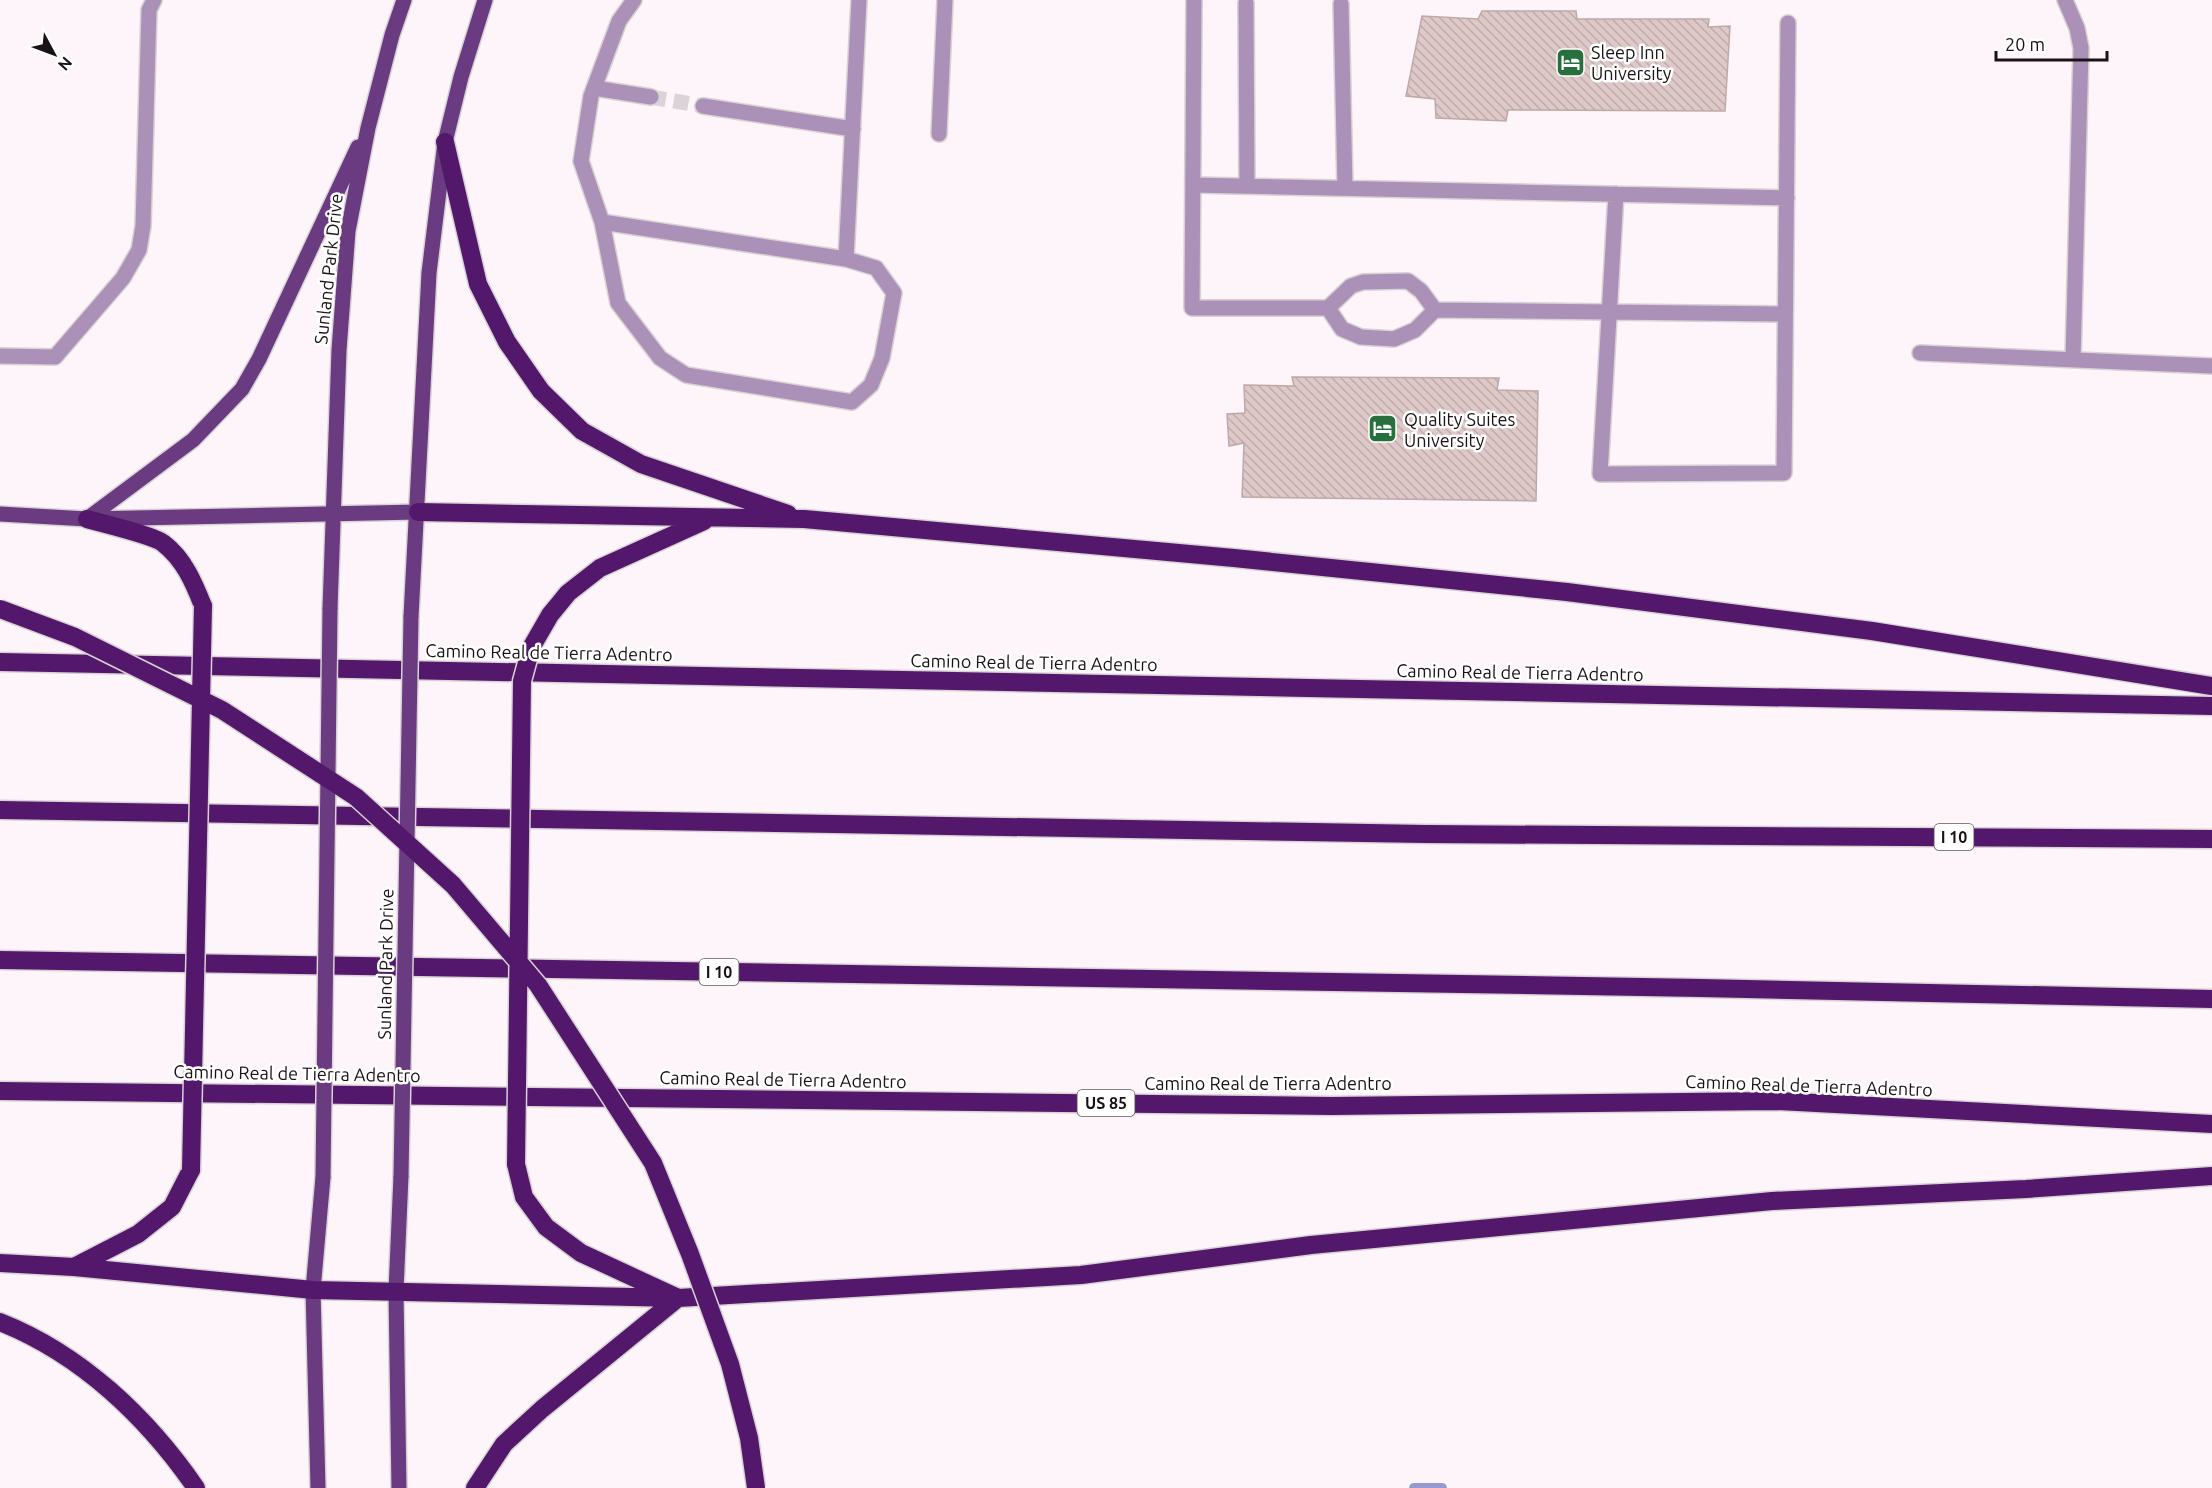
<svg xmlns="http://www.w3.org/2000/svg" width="2212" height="1488" viewBox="0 0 2212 1488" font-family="Ubuntu,sans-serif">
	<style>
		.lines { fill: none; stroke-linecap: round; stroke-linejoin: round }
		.stream { stroke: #9699d0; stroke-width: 10 }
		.building { fill: url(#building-back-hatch); stroke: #bea9a9; stroke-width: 1.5 }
		.minor-tunnel { stroke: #dbd3d7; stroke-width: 15; stroke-dasharray: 15 8; stroke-linecap: butt }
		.minor-casing { stroke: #d9d1d5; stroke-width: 18 }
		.major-casing { stroke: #d9d1d5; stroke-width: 18 }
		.highway-casing { stroke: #d9d1d5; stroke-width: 21 }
		.minor { stroke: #ab91b8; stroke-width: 15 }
		.major { stroke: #6a3b80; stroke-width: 15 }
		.highway { stroke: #53186b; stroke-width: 18 }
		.major-bridge-casing { stroke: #d9d1d5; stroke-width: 18; stroke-linecap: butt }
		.highway-bridge-casing { stroke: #d9d1d5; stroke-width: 21; stroke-linecap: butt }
		.major-bridge { stroke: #6a3b80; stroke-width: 15 }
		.highway-bridge { stroke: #53186b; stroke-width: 18 }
		.labels { text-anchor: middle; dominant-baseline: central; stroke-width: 5; stroke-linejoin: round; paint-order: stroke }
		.shield { fill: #fff; stroke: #5f5a5c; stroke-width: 1.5 }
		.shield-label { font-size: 16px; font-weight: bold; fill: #1a1316 }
		.poi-label { font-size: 18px; fill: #1a1316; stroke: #fff; text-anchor: start }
		.street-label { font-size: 18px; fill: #1a1316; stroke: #fff }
	</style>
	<defs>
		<pattern id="building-back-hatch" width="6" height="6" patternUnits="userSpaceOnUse" patternTransform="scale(1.5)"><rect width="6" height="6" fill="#dec9c8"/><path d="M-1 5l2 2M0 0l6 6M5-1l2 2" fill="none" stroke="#beacab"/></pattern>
	</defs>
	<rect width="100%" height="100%" fill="#fdf5f9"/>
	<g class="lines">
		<path class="stream" d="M 1414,1488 L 1442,1488"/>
	</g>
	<path class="building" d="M 1482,11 L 1576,11 L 1577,19 L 1709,19 L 1708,27 L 1730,26 L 1725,111 L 1508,110 L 1506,121 L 1436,118 L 1435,99 L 1406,96 L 1422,16 L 1478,19 Z
		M 1292,377 L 1499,378 L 1497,390 L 1538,391 L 1536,501 L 1242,497 L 1244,443 L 1229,446 L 1227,414 L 1245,413 L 1244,385 L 1294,386 Z"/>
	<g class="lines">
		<path class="minor-tunnel" d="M 651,97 L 703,106"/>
		<defs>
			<path id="minor" d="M 1194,0 L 1192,308 L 1328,308
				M 2065,0 L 2077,28 L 2081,48 L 2073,360
				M 1246,3 L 1247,186
				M 1341,4 L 1345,188
				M 594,88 L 651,97
				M 703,106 L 853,129
				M 939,134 L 945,0
				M 1193,185 L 1787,198
				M 1616,194 L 1600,474 L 1784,473 L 1788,23
				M 602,222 L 846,259 L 876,268 L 894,293 L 882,358 L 871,385 L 852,402 L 686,375 L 660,358 L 618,303 L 602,222 L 581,161 L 591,96 L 619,21 L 634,0
				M 846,259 L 859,0
				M 1408,281 L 1421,291 L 1435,310 L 1415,330 L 1394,339 L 1361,337 L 1342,329 L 1328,308 L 1351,286 L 1363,282 Z
				M 1435,310 L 1785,314
				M 1920,353 L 2212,366
				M 0,356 L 55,357 L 123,278 L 139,250 L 143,226 L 149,10 L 154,0"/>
			<path id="major" d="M 0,514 L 87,519 L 418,512
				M 87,519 L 193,440 L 242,389 L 259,359 L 358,147
				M 330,609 L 339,350 L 348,231 L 368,128 L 392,35 L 404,0
				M 411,617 L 429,273 L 445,142 L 461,77 L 485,0
				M 318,1488 L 313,1290 L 323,1177
				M 399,1488 L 396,1291 L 401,1176"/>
			<path id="highway" d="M 445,142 L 478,284 L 507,342 L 541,391 L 582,431 L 641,464 L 788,514
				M 418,512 L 804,519 L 1234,558 L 1567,592 L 1872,631 L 2212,686
				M 87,519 C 104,524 152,535 163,543 C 184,559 194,583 203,606
				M 550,615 L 568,593 L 600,568 L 704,521
				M 0,662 L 2212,706
				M 0,810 L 1426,834 L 2212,839
				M 0,960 L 1701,988 L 2212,999
				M 0,1091 L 1332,1106 L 1776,1101 L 2212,1124
				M 0,1263 L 74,1267 L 313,1290 L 678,1298 L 1081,1275 L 1311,1245 L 1772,1201 L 2026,1189 L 2212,1176
				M 74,1267 L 138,1234 L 172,1207 L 191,1170
				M 0,1322 C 81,1354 147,1417 196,1488
				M 475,1488 L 504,1444 L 542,1409 L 678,1298 L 581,1253 L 546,1227 L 524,1197 L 516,1164"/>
		</defs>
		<use href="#minor" class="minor-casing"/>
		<use href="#major" class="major-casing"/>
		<use href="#highway" class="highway-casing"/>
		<use href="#minor" class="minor"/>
		<use href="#major" class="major"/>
		<use href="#highway" class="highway"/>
		<defs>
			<path id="major-bridge" d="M 401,1176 L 411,617
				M 323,1177 L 330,609"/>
			<path id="highway-bridge" d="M 0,609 L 75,637 L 222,710 L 356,797 L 453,885 L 538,985 L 653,1163 L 690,1254 L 730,1364 L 749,1438 L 756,1488
				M 516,1164 L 522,681 L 531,648 L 550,615
				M 191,1170 L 203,606"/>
		</defs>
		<use href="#major-bridge" class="major-bridge-casing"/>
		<use href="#highway-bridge" class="highway-bridge-casing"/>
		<use href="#major-bridge" class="major-bridge"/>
		<use href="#highway-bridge" class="highway-bridge"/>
	</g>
	<defs>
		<symbol id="hotel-square" viewBox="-11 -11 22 22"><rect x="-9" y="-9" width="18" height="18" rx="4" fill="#276f3c" stroke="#fff"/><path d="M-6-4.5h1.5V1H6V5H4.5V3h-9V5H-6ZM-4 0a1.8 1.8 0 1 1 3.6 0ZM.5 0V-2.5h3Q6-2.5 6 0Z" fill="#fff"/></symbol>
	</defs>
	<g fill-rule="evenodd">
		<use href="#hotel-square" x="1554" y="46" width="33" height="33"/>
		<use href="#hotel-square" x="1366" y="412" width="33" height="33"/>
	</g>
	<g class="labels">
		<g class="shield">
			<rect x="1934.5" y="824" width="39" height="26" rx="4.5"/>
			<rect x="699.5" y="959" width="39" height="26" rx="4.5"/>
			<rect x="1077.5" y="1090" width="57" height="26" rx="4.5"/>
		</g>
		<g class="shield-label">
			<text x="1954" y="837">I 10</text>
			<text x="719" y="972">I 10</text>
			<text x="1106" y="1103">US 85</text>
		</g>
		<g class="poi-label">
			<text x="1591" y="52">Sleep Inn<tspan x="1591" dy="21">University</tspan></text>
			<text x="1404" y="419">Quality Suites<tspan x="1404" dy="21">University</tspan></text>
		</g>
		<g class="street-label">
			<text transform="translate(328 269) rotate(-84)">Sunland Park Drive</text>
			<text transform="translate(549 652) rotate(1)">Camino Real de Tierra Adentro</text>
			<text transform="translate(1034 662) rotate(1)">Camino Real de Tierra Adentro</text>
			<text transform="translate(1520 672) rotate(1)">Camino Real de Tierra Adentro</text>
			<text transform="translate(385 964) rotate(-89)">Sunland Park Drive</text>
			<text transform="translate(297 1073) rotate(1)">Camino Real de Tierra Adentro</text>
			<text transform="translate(783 1079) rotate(1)">Camino Real de Tierra Adentro</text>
			<text x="1268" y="1083">Camino Real de Tierra Adentro</text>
			<text transform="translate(1809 1085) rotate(2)">Camino Real de Tierra Adentro</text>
		</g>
	</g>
	<g transform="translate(54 54) rotate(131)" stroke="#ffffff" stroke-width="4.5" paint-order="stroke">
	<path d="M0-4.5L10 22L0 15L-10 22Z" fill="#1a1316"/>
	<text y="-9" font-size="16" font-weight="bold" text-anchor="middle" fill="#1a1316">N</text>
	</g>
	<path d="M1996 51v9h111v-9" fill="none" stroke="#1a1316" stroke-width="3"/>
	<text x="2005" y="51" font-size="18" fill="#1a1316" stroke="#ffffff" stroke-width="4.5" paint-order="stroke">20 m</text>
</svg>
